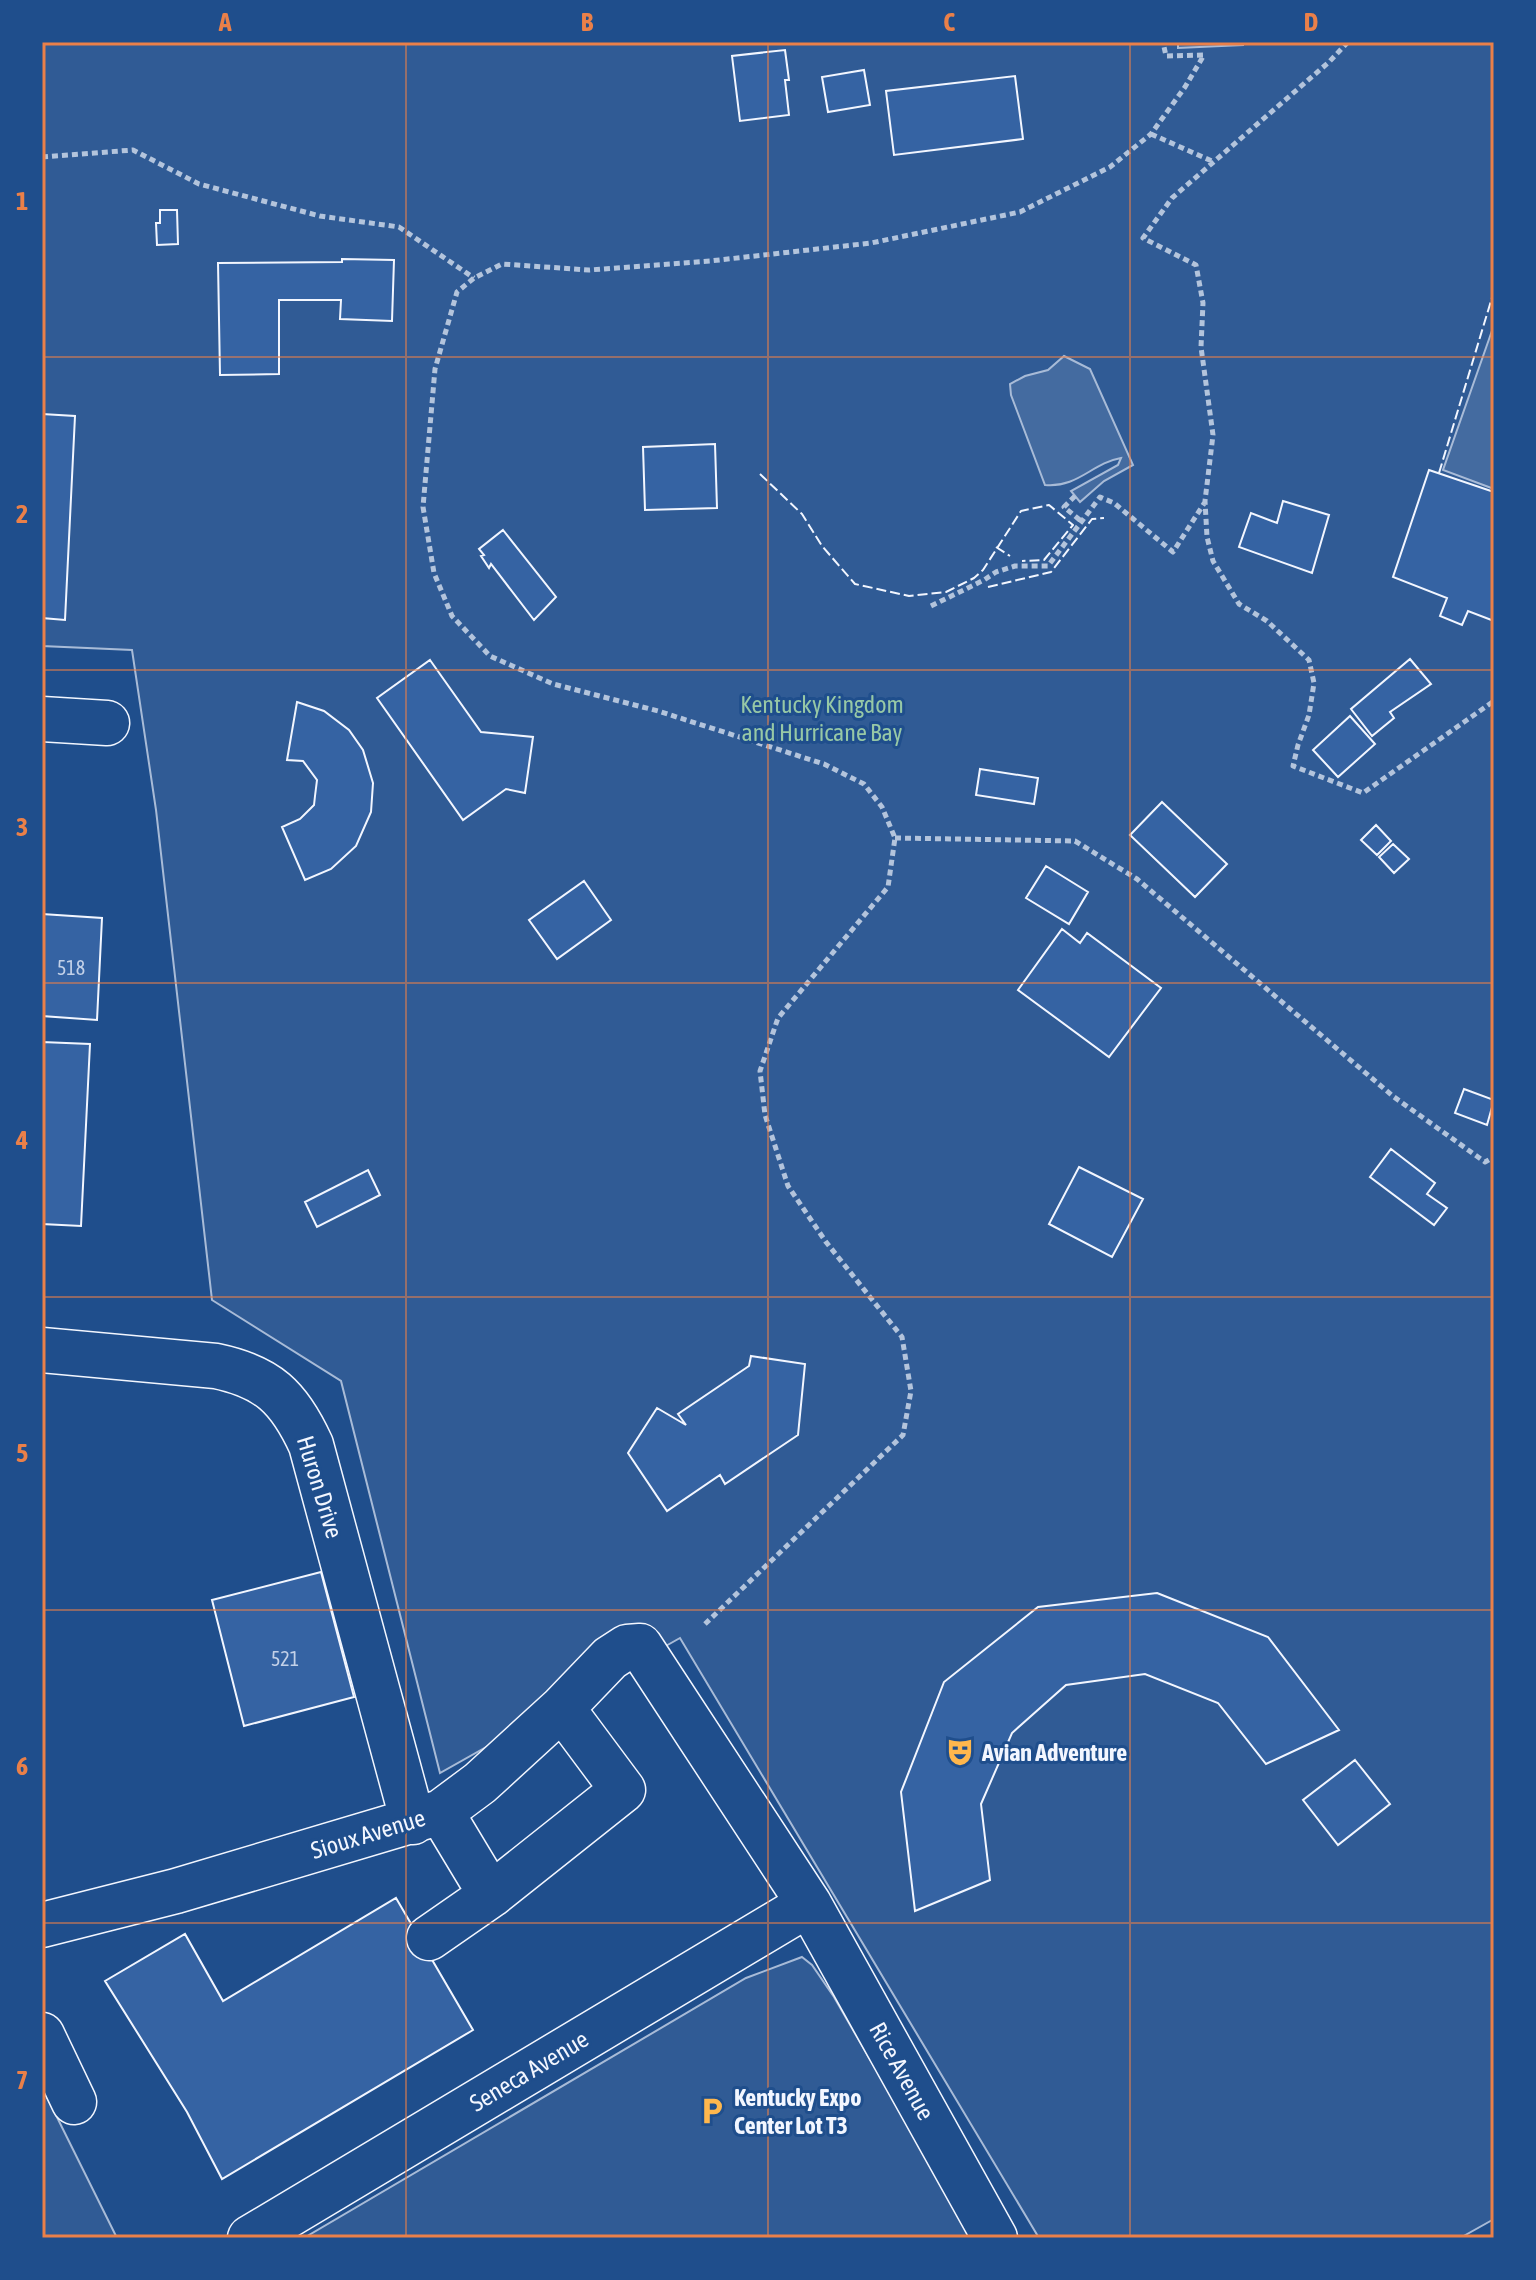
<svg xmlns="http://www.w3.org/2000/svg" width="1536" height="2280" viewBox="0 0 1536 2280" font-family="'Asap Condensed',sans-serif">
	<style>
		.built { fill: #305b95; stroke: #a8bbd7; stroke-width: 2 }
		.water { fill: #446ba0; stroke: #a8bbd7; stroke-width: 2 }
		.building { fill: #3563a3; stroke: #f2f6ff; stroke-width: 2 }
		.lines { fill: none; stroke-linecap: round; stroke-linejoin: round }
		.minor-casing { stroke: #f2f6ff; stroke-width: 47 }
		.path { stroke: #b3c4dc; stroke-width: 5; stroke-dasharray: 6 4; stroke-linecap: butt }
		.minor { stroke: #1f4e8c; stroke-width: 44 }
		.fence { stroke: #f2f6ff; stroke-width: 2; stroke-dasharray: 10 4; stroke-linecap: butt }
		.grid { fill: none; stroke: #ea8049; stroke-width: 2; stroke-opacity: 0.55 }
		.labels { text-anchor: middle; dominant-baseline: central; stroke-width: 6; stroke-linejoin: round; paint-order: stroke }
		.number-label { font-size: 20px; fill: #c3d1e8 }
		.park-label { font-size: 24px; fill: #97c8a6; stroke: #1f4e8c }
		.street-label { font-size: 24px; fill: #f2f6ff; stroke: #1f4e8c }
		.poi-label { font-size: 24px; font-weight: bold; fill: #f2f6ff; stroke: #1f4e8c; text-anchor: start }
		.neatline { fill: none; stroke: #ea8049; stroke-width: 3 }
		.grid-label { font-size: 26px; text-anchor: middle; font-weight: bold; fill: #ea8049 }
	</style>
	<rect width="100%" height="100%" fill="#1f4e8c"/>
	<path class="built" d="M 42,42 L 1494,42 L 1494,2219 L 1460,2238 L 1039,2238 L 680,1638 L 440,1773 L 341,1381 L 212,1300 L 156,810 L 132,650 L 42,646 Z
		M 802,1957 L 812,1965 L 834,1997 L 868,2056 L 986,2238 L 304,2238 L 746,1978 Z
		M 42,2087 L 117,2238 L 42,2238 Z"/>
	<path class="water" d="M 1178,42 L 1243,42 L 1243,45 L 1178,48 Z
		M 1494,325 L 1494,489 L 1443,470 Z
		M 1064,356 L 1090,369 L 1133,465 L 1104,481 L 1080,502 L 1071,491 L 1118,465 L 1121,458 C 1092,463 1078,488 1045,485 L 1011,395 L 1010,384 L 1025,376 L 1048,370 Z"/>
	<path class="building" d="M 785,50 L 789,80 L 785,80 L 789,115 L 740,121 L 732,56 Z
		M 864,70 L 870,105 L 828,112 L 822,77 Z
		M 1015,76 L 1023,139 L 894,155 L 886,91 Z
		M 160,210 L 177,210 L 178,244 L 157,245 L 156,223 L 160,223 Z
		M 342,259 L 394,260 L 392,321 L 340,319 L 341,300 L 279,300 L 279,374 L 220,375 L 218,263 L 342,262 Z
		M 42,414 L 75,416 L 65,620 L 42,618 Z
		M 715,444 L 717,508 L 645,510 L 643,447 Z
		M 1429,470 L 1494,492 L 1494,621 L 1468,611 L 1462,625 L 1440,616 L 1447,598 L 1393,577 Z
		M 1283,501 L 1329,515 L 1312,573 L 1239,547 L 1251,513 L 1277,523 Z
		M 503,530 L 556,597 L 534,620 L 491,564 L 489,568 L 481,556 L 484,555 L 479,549 Z
		M 1410,659 L 1431,684 L 1390,712 L 1394,718 L 1372,736 L 1351,709 Z
		M 430,660 L 481,732 L 533,737 L 525,793 L 506,789 L 463,820 L 377,698 Z
		M 297,702 L 324,711 L 349,730 L 363,750 L 373,783 L 371,812 L 356,846 L 331,869 L 305,880 L 282,827 L 300,819 L 314,805 L 315,796 L 317,780 L 303,761 L 287,760 Z
		M 1350,716 L 1375,744 L 1338,777 L 1313,750 Z
		M 980,769 L 1038,778 L 1034,804 L 976,795 Z
		M 1162,802 L 1227,864 L 1195,897 L 1130,835 Z
		M 1376,825 L 1391,841 L 1377,855 L 1361,840 Z
		M 1393,844 L 1409,859 L 1394,873 L 1379,857 Z
		M 1046,866 L 1088,892 L 1069,924 L 1026,898 Z
		M 584,881 L 611,920 L 557,959 L 529,920 Z
		M 42,914 L 102,918 L 97,1020 L 42,1016 Z
		M 1062,929 L 1080,943 L 1087,933 L 1161,988 L 1109,1057 L 1018,990 Z
		M 42,1042 L 90,1044 L 81,1226 L 42,1224 Z
		M 1464,1089 L 1494,1100 L 1487,1125 L 1455,1113 Z
		M 1391,1149 L 1435,1183 L 1427,1194 L 1447,1208 L 1434,1225 L 1370,1177 Z
		M 1079,1167 L 1143,1199 L 1112,1257 L 1049,1224 Z
		M 368,1170 L 380,1195 L 317,1227 L 305,1202 Z
		M 751,1356 L 805,1364 L 798,1435 L 725,1484 L 720,1475 L 667,1511 L 628,1453 L 657,1408 L 686,1425 L 678,1414 L 749,1366 Z
		M 321,1572 L 354,1697 L 244,1726 L 212,1600 Z
		M 1157,1593 L 1268,1637 L 1339,1730 L 1266,1764 L 1218,1703 L 1145,1674 L 1066,1685 L 1012,1733 L 981,1804 L 990,1880 L 915,1911 L 901,1792 L 944,1682 L 1038,1607 Z
		M 1355,1760 L 1390,1804 L 1338,1845 L 1303,1800 Z
		M 396,1898 L 473,2030 L 222,2179 L 187,2112 L 105,1981 L 185,1934 L 223,2001 Z"/>
	<g class="lines">
		<defs>
			<path id="minor" d="M 42,719 L 107,723
				M 42,1350 L 216,1366 C 268,1377 289,1397 311,1445 L 413,1822
				M 491,1895 L 623,1790 L 562,1708
				M 42,1925 L 176,1891 L 441,1812 L 480,1783 L 562,1708 L 610,1658 L 627,1647 L 640,1646 L 809,1904 L 995,2238
				M 429,1938 L 491,1895 L 441,1812
				M 42,2035 L 74,2102
				M 250,2238 L 809,1904"/>
		</defs>
		<use href="#minor" class="minor-casing"/>
		<path class="path" d="M 1348,42 L 1329,62 L 1172,198 L 1143,238 L 1196,265 L 1203,303 L 1201,347 L 1213,435 L 1205,501 L 1207,537 L 1213,561 L 1239,604 L 1267,621 L 1309,660 L 1314,683 L 1309,715 L 1298,745 L 1293,766 L 1363,793 L 1494,701
			M 1151,134 L 1214,162
			M 42,157 L 133,150 L 199,184 L 320,216 L 399,227 L 474,278
			M 1075,496 L 1064,507 L 1081,521
			M 931,606 L 984,580 L 996,572 L 1015,566 L 1048,566 L 1100,497 L 1114,503 L 1173,552 L 1205,502
			M 895,838 L 1075,841 L 1137,879 L 1394,1097 L 1485,1162 L 1494,1157
			M 705,1624 L 903,1435 L 911,1391 L 902,1337 L 826,1242 L 788,1186 L 765,1115 L 760,1071 L 778,1018 L 888,887 L 895,838 L 882,807 L 864,784 L 824,764 L 658,711 L 553,684 L 490,656 L 452,616 L 434,573 L 423,507 L 435,369 L 457,292 L 474,278 L 502,264 L 589,270 L 710,261 L 871,243 L 1020,212 L 1110,167 L 1151,134 L 1185,87 L 1204,55 L 1166,56 L 1163,42"/>
		<use href="#minor" class="minor"/>
		<path class="fence" d="M 1439,473 L 1494,291
			M 760,474 L 802,514 L 822,546 L 855,584 L 909,596 L 946,592 L 974,578 L 983,570 L 1021,511 L 1049,505 L 1073,525 L 1044,560 L 1022,561
			M 996,547 L 1010,556
			M 988,587 L 1051,572 L 1092,519 L 1104,518"/>
	</g>
	<path class="grid" d="M 406,42 L 406,2238M 768,42 L 768,2238M 1130,42 L 1130,2238M 42,357 L 1494,357M 42,670 L 1494,670M 42,983 L 1494,983M 42,1297 L 1494,1297M 42,1610 L 1494,1610M 42,1923 L 1494,1923"/>
	<defs>
		<symbol id="theatre-bare" viewBox="-9 -9 18 18"><path d="M-5-5.5Q0-4 5-5.5V0Q5 5 0 6Q-5 5-5 0ZM-3.3-2.5H-1v1.5H-3.3ZM1-2.5H3.3v1.5H1ZM-2.8 1Q0 5.5 2.8 1Z" fill="#ffb74d" stroke="#1f4e8c" stroke-width="2.5" paint-order="stroke"/></symbol>
		<symbol id="parking-bare" viewBox="-9 -9 18 18"><path d="M-3.5-5.5H1a3.5 3.5 0 0 1 0 7H-1V5.5H-3.5ZM-1-3.4V-.6H.8a1.4 1.4 0 0 0 0-2.8Z" fill="#ffb74d" stroke="#1f4e8c" stroke-width="2.5" paint-order="stroke"/></symbol>
	</defs>
	<g fill-rule="evenodd">
		<use href="#theatre-bare" x="940" y="1732" width="40" height="40"/>
		<use href="#parking-bare" x="692" y="2091" width="40" height="40"/>
	</g>
	<g class="labels">
		<g class="number-label">
			<text x="71" y="967">518</text>
			<text x="285" y="1658">521</text>
		</g>
		<g class="park-label">
			<text x="822" y="704">Kentucky Kingdom<tspan x="822" dy="28">and Hurricane Bay</tspan></text>
		</g>
		<g class="street-label">
			<text transform="translate(320 1487) rotate(73)">Huron Drive</text>
			<text transform="translate(368 1834) rotate(-17)">Sioux Avenue</text>
			<text transform="translate(529 2071) rotate(-31)">Seneca Avenue</text>
			<text transform="translate(902 2071) rotate(61)">Rice Avenue</text>
		</g>
		<g class="poi-label">
			<text x="982" y="1752">Avian Adventure</text>
			<text x="734" y="2097">Kentucky Expo<tspan x="734" dy="28">Center Lot T3</tspan></text>
		</g>
	</g>
	<rect width="1536" height="2280" fill="none" stroke="#1f4e8c" stroke-width="88"/>
	<rect x="44" y="44" width="1448" height="2192" class="neatline"/>
	<g class="grid-label">
		<text x="225" y="31">A</text>
		<text x="587" y="31">B</text>
		<text x="949" y="31">C</text>
		<text x="1311" y="31">D</text>
		<text x="22" y="210">1</text>
		<text x="22" y="523">2</text>
		<text x="22" y="836">3</text>
		<text x="22" y="1149">4</text>
		<text x="22" y="1462">5</text>
		<text x="22" y="1775">6</text>
		<text x="22" y="2089">7</text>
	</g>
</svg>
